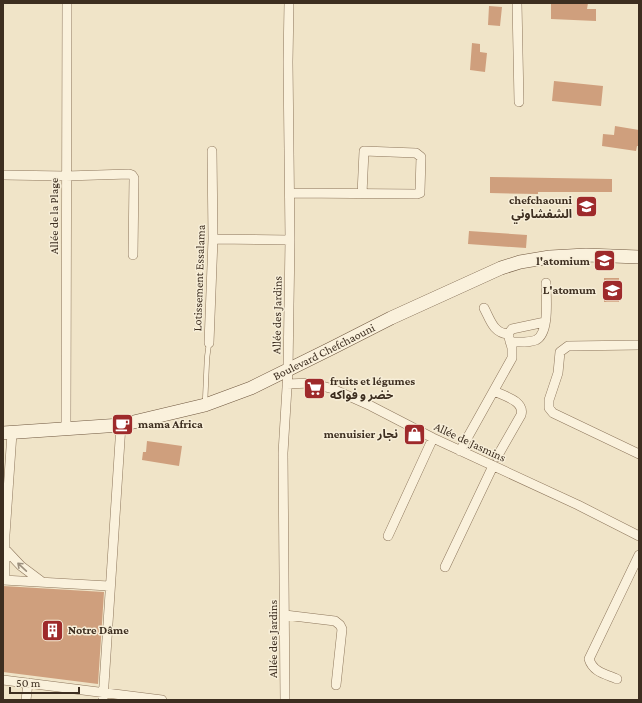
<svg xmlns="http://www.w3.org/2000/svg" width="642" height="703" viewBox="0 0 642 703" font-family="'Crimson Pro','Noto Sans Arabic',serif">
	<style>
		.building { fill: #cf9f7d }
		.lines { fill: none; stroke-linecap: round; stroke-linejoin: round }
		.lane-casing { stroke: #8d765c; stroke-width: 5.5 }
		.street-casing { stroke: #8d765c; stroke-width: 10 }
		.secondary-casing { stroke: #6f573f; stroke-width: 14 }
		.lane { stroke: #faf1dc; stroke-width: 4.5 }
		.street { stroke: #faf1dc; stroke-width: 9 }
		.secondary { stroke: #faf1dc; stroke-width: 13 }
		.oneway { stroke: #9c907e }
		.labels { text-anchor: middle; dominant-baseline: central; stroke-width: 3; stroke-linejoin: round; paint-order: stroke }
		.poi-label { font-size: 12px; font-weight: bold; fill: #3d2e20; stroke: #f7eed8; text-anchor: end }
		.street-label { font-size: 12px; fill: #3d2e20; stroke: #f7eed8 }
	</style>
	<rect width="100%" height="100%" fill="#f0e4c8"/>
	<path class="building" d="M 551,3 L 588,3 L 587,9 L 596,9 L 596,21 L 551,19 Z
		M 489,6 L 502,7 L 500,26 L 488,25 Z
		M 472,43 L 480,44 L 480,52 L 487,53 L 485,72 L 470,70 Z
		M 554,81 L 603,86 L 601,106 L 552,101 Z
		M 615,126 L 639,130 L 639,146 L 637,146 L 636,151 L 602,146 L 603,134 L 614,135 Z
		M 490,177 L 612,179 L 612,192 L 538,192 L 538,194 L 490,193 Z
		M 469,231 L 527,235 L 526,248 L 468,244 Z
		M 604,278 L 619,278 L 619,302 L 604,302 Z
		M 147,441 L 182,446 L 179,466 L 142,460 L 143,452 L 146,452 Z
		M 3,586 L 104,592 L 98,684 L 3,672 Z"/>
	<g class="lines">
		<defs>
			<path id="lane" d="M 205,403 L 207,358 L 209,343"/>
			<path id="street" d="M 517,3 L 519,102
				M 3,175 L 66,176 L 129,174 L 132,175 L 134,178 L 133,255
				M 290,193 L 417,194 L 420,193 L 420,191 L 421,157 L 416,153 L 364,151 L 362,194
				M 213,239 L 290,240
				M 484,308 C 490,319 493,333 508,334
				M 510,342 C 518,342 529,343 536,340 C 550,333 546,297 546,283
				M 209,343 L 213,239 L 212,151
				M 639,345 L 568,346 L 560,352 L 558,373 L 549,400 L 549,408 L 553,413 L 639,454
				M 287,384 L 311,383 L 333,389 L 371,406 L 433,438 L 578,505 L 639,536
				M 494,391 C 504,396 525,401 521,415 L 497,457
				M 66,429 L 67,3
				M 460,451 L 512,358 L 512,348 L 508,334 L 512,329 L 545,322
				M 388,536 L 433,438
				M 3,550 L 5,549 L 21,566 L 41,581
				M 445,567 L 493,466
				M 3,580 L 109,586
				M 5,580 L 5,535 L 12,433
				M 285,615 L 335,621 L 340,625 L 342,629 L 336,685
				M 617,679 C 605,674 593,672 589,659 L 639,555
				M 3,680 L 162,700
				M 26,700 L 28,683
				M 103,700 L 121,425
				M 285,700 L 283,453 L 288,371 L 290,240 L 288,62 L 289,3"/>
			<g id="secondary">
				<path id="s1" d="M 3,433 L 121,425 L 205,405 L 251,388 L 332,348 L 391,318 L 501,268 L 520,262 L 550,257 L 586,255 L 639,257"/>
			</g>
		</defs>
		<use href="#lane" class="lane-casing"/>
		<use href="#street" class="street-casing"/>
		<use href="#secondary" class="secondary-casing"/>
		<use href="#lane" class="lane"/>
		<use href="#street" class="street"/>
		<use href="#secondary" class="secondary"/>
	</g>
	<defs><path id="oneway-shaft" d="M-6 0H5M1.5-3L5.5 0L1.5 3" fill="none" stroke-width="1.6" stroke-linecap="round" stroke-linejoin="round"/></defs>
	<use class="oneway" href="#oneway-shaft" transform="translate(22 567) rotate(-137)"/>
	<defs>
		<symbol id="school-square" viewBox="-11 -11 22 22"><rect x="-9" y="-9" width="18" height="18" rx="4" fill="#9e2a2b" stroke="#f7eed8"/><path d="M0-5L7-2L0 1L-7-2ZM-4 1L0 2.5L4 1V4Q0 6-4 4Z" fill="#fff"/></symbol>
		<symbol id="supermarket-square" viewBox="-11 -11 22 22"><rect x="-9" y="-9" width="18" height="18" rx="4" fill="#9e2a2b" stroke="#f7eed8"/><path d="M-6-5.5h2.5l.6 2H6L4.5 2H-2.5L-4.4-4H-6ZM-1.5 3.2a1.3 1.3 0 1 0 .1 0ZM3 3.2a1.3 1.3 0 1 0 .1 0Z" fill="#fff"/></symbol>
		<symbol id="cafe-square" viewBox="-11 -11 22 22"><rect x="-9" y="-9" width="18" height="18" rx="4" fill="#9e2a2b" stroke="#f7eed8"/><path d="M-5.5-4.5H6V0H3Q3 3.5 0 3.5H-2.5Q-5.5 3.5-5.5 0ZM3-3.2v2h1.7v-2ZM-6 4.5H4V6H-6Z" fill="#fff"/></symbol>
		<symbol id="shop-square" viewBox="-11 -11 22 22"><rect x="-9" y="-9" width="18" height="18" rx="4" fill="#9e2a2b" stroke="#f7eed8"/><path d="M-5-2.5h2.3a2.7 3.5 0 0 1 5.4 0H5L5.5 6h-11ZM-1.5-2.5h3a1.5 2.3 0 0 0-3 0Z" fill="#fff"/></symbol>
		<symbol id="building-square" viewBox="-11 -11 22 22"><rect x="-9" y="-9" width="18" height="18" rx="4" fill="#9e2a2b" stroke="#f7eed8"/><path d="M-4-6H4V6H1V3H-1V6H-4ZM-2.5-4.3h1.7v1.8h-1.7ZM.8-4.3h1.7v1.8H.8ZM-2.5-1h1.7V.8h-1.7ZM.8-1h1.7V.8H.8Z" fill="#fff"/></symbol>
	</defs>
	<g fill-rule="evenodd">
		<use href="#school-square" x="574" y="194" width="25" height="25"/>
		<use href="#school-square" x="592" y="248" width="25" height="25"/>
		<use href="#school-square" x="600" y="278" width="25" height="25"/>
		<use href="#supermarket-square" x="302" y="376" width="25" height="25"/>
		<use href="#cafe-square" x="110" y="412" width="25" height="25"/>
		<use href="#shop-square" x="402" y="422" width="25" height="25"/>
		<use href="#building-square" x="40" y="618" width="25" height="25"/>
	</g>
	<g class="labels">
		<g class="poi-label">
			<text x="572" y="200">chefchaouni<tspan x="572" dy="14">الشفشاوني</tspan></text>
			<text x="590" y="261">l'atomium</text>
			<text x="596" y="290">L'atomum</text>
			<text x="330" y="381" text-anchor="start">fruits et légumes<tspan x="330" dy="14">خضر و فواكه</tspan></text>
			<text x="138" y="424" text-anchor="start">mama Africa</text>
			<text x="398" y="434">menuisier نجار</text>
			<text x="68" y="630" text-anchor="start">Notre Dâme</text>
		</g>
		<g class="street-label">
			<text transform="translate(54 216) rotate(-90)">Allée de la Plage</text>
			<text transform="translate(199 278) rotate(-88)">Lotissement Essalama</text>
			<text transform="translate(277 315) rotate(-89)">Allée des Jardins</text>
			<text stroke="none"><textPath href="#s1" startOffset="335">Boulevard Chefchaouni</textPath></text>
			<text transform="translate(470 442) rotate(25)">Allée de Jasmins</text>
			<text transform="translate(273 639) rotate(-90)">Allée des Jardins</text>
		</g>
	</g>
	<rect width="642" height="703" fill="none" stroke="#3d2e20" stroke-width="8"/>
	<path d="M10 687v6h69v-6" fill="none" stroke="#3d2e20" stroke-width="2"/>
	<text x="16" y="687" font-size="12" fill="#3d2e20" stroke="#f7eed8" stroke-width="3" paint-order="stroke">50 m</text>
</svg>
